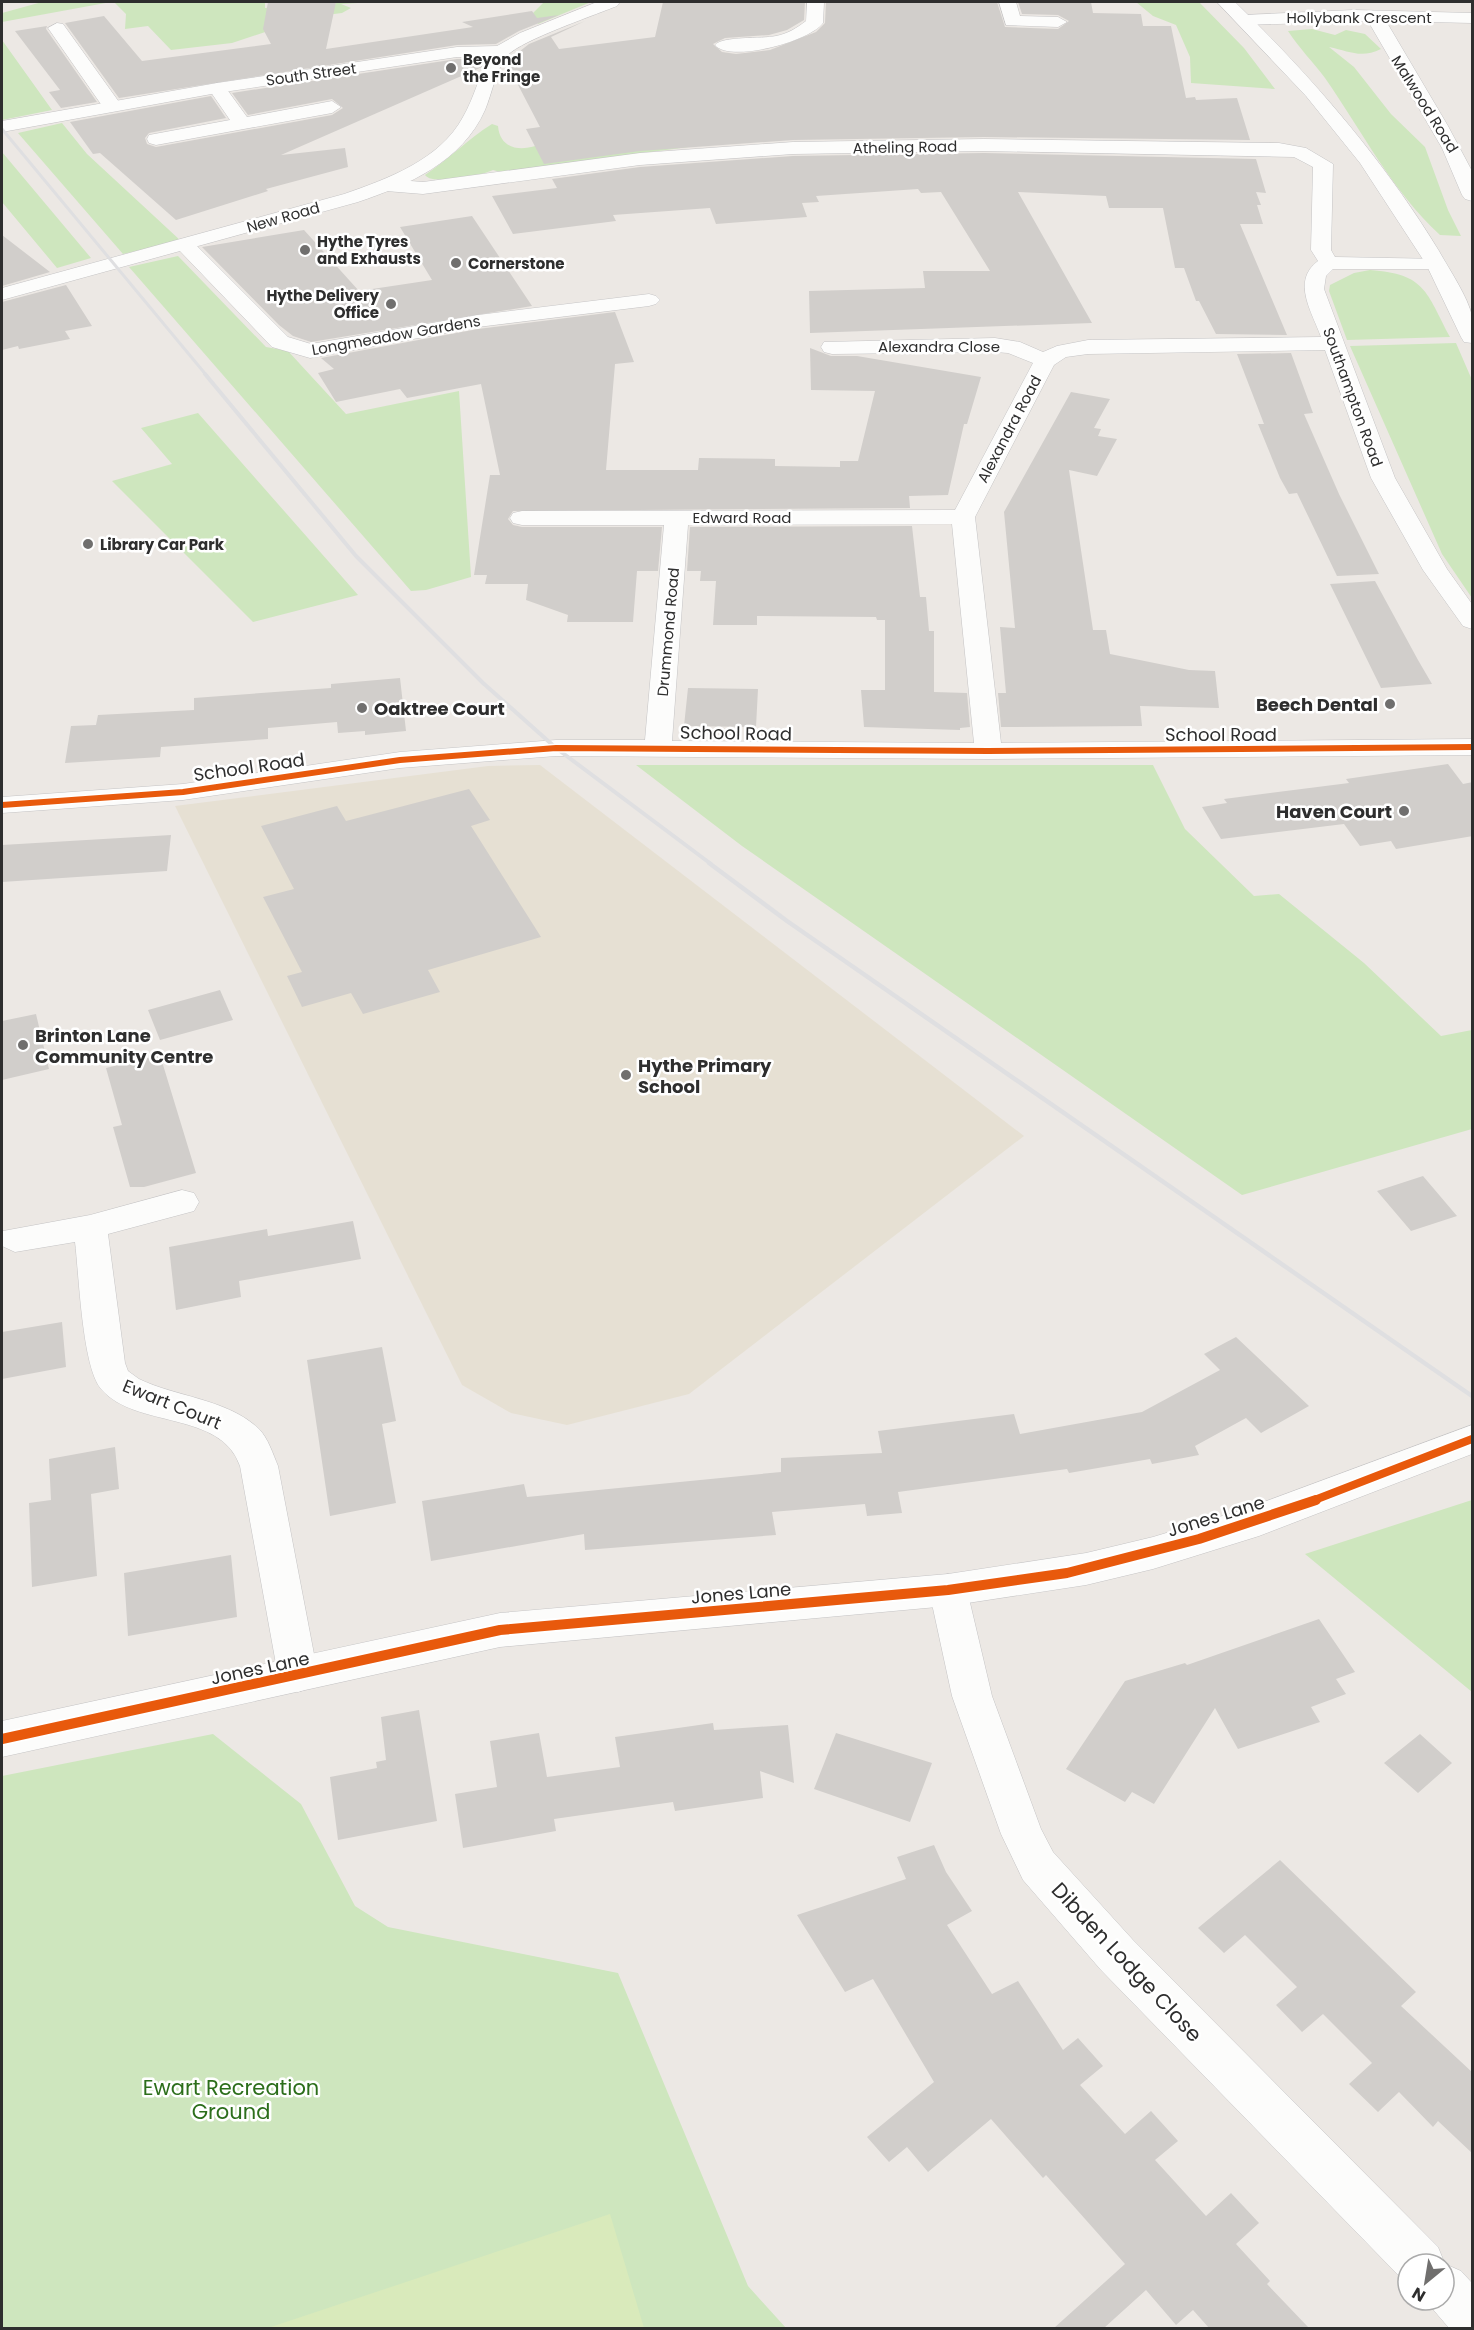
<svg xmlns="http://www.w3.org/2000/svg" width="1474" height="2330" viewBox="0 0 1474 2330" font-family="Poppins,sans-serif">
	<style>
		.education { fill: #e6e0d3 }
		.green { fill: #cee6be }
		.pitch { fill: #d9eabb }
		.building { fill: #d1cecb }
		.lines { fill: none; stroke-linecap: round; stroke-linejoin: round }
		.minor-casing { stroke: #c5c4c5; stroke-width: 1 }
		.tertiary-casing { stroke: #c5c4c5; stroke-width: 1 }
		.minor { fill: #fcfcfb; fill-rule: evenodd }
		.tertiary { fill: #fcfcfb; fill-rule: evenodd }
		.rail-far2 { stroke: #dfdfe1; stroke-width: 3 }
		.rail-far1 { stroke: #dfdfe1; stroke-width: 4 }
		.rail { stroke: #dfdfe1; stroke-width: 4.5 }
		.cycleway-far2-casing { stroke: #fff; stroke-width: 9 }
		.cycleway-far1-casing { stroke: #fff; stroke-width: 11 }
		.cycleway-casing { stroke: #fff; stroke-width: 14 }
		.cycleway-far2 { stroke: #e8590c; stroke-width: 6 }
		.cycleway-far1 { stroke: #e8590c; stroke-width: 8 }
		.cycleway { stroke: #e8590c; stroke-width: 10 }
		.poi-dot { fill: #706f6e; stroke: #fff; stroke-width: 2 }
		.labels { text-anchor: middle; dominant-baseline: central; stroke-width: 5; stroke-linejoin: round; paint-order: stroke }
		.far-street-label { font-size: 15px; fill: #2e2e2e; stroke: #fff }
		.far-poi-label { font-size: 15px; font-weight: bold; fill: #2e2e2e; stroke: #fff; text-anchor: start }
		.poi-label { font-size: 18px; font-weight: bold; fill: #2e2e2e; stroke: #fff; text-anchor: start }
		.street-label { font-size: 18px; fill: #2e2e2e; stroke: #fff }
		.near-street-label { font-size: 21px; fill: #2e2e2e; stroke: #fff }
		.near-park-label { font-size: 21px; fill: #2c6e1b; stroke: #fff }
	</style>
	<rect width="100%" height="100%" fill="#ece8e4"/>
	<path class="education" d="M 540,765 L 1024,1136 L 689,1394 L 567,1425 L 511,1413 L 462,1385 L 175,806 L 488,766 Z"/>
	<path class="green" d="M 42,2 L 111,2 L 2,22 L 2,13 Z
		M 114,2 L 265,2 L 265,8 L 335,5 L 336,2 L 374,2 L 341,4 L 351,8 L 342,13 L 310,17 L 232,43 L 171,50 L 148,26 L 125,29 L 126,14 Z
		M 544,2 L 591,2 L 538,24 L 533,13 Z
		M 1136,2 L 1199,2 L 1244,48 L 1275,89 L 1191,83 L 1190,57 L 1176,25 L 1153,16 Z
		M 1312,29 L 1335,35 L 1346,30 L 1365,34 L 1381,49 C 1361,59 1349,51 1329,47 L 1354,67 L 1391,114 L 1425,147 L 1448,210 L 1461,236 L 1440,235 C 1392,191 1362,131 1325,78 C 1313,62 1299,48 1288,31 Z
		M 2,40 L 52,110 L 2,120 Z
		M 62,123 L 87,154 L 181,241 L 123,254 L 18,133 Z
		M 492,124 L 498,126 C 500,151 524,152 543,143 L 711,144 L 500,172 L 493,170 C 480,176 433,186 425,175 C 449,159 468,139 492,124 Z
		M 2,152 L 91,258 L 57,268 L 2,202 Z
		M 178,256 L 266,347 L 288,351 L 346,414 L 459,391 L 471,577 L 426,590 L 411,591 L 129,267 Z
		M 1370,270 C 1426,274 1426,292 1450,337 L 1347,340 L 1329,291 L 1330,285 L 1354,273 Z
		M 1456,343 L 1472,380 L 1472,598 L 1442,554 L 1350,346 Z
		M 198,413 L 358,595 L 253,622 L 112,481 L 172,464 L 141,428 Z
		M 636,765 L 1153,765 L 1185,829 L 1254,896 L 1279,894 L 1364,963 L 1441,1036 L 1472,1030 L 1472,1129 L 1242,1195 L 742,846 Z
		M 1472,1500 L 1472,1692 L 1305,1554 Z
		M 213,1734 L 301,1804 L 355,1906 L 388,1927 L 618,1973 L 748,2286 L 786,2328 L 2,2328 L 2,1776 Z"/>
	<path class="pitch" d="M 610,2214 L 644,2328 L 268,2328 Z"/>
	<path class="building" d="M 268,2 L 336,2 L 326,49 L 473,27 L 462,22 L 532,11 L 537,18 L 559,15 L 519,31 L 496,44 L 457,45 L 119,98 L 65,23 L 104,16 L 142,61 L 271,44 L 263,29 Z
		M 663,2 L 805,2 L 804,20 L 787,30 L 769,35 L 725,38 L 713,44 L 722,52 L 736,54 L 770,50 L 816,32 L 825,23 L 826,2 L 997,2 L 1005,27 L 1058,29 L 1069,21 L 1058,15 L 1022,14 L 1018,2 L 1091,2 L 1093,13 L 1141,14 L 1143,26 L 1171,26 L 1186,98 L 1195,97 L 1196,100 L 1237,98 L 1250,140 L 984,137 L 793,140 L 640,151 L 544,164 L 526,129 L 540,127 L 506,62 L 529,44 L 585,21 L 551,37 L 559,49 L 655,37 Z
		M 47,26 L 46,29 L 97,102 L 61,108 L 49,92 L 60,90 L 15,31 Z
		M 457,59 L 485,59 L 482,67 L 281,155 L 345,148 L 348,167 L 266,189 L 268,191 L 176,220 L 100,153 L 93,154 L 70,122 L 211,96 L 226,118 L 149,133 L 145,138 L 147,144 L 156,147 L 332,115 L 343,108 L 332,99 L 248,115 L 232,93 Z
		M 984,153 L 1256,159 L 1266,193 L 1256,192 L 1261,205 L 1257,205 L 1263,224 L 1240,224 L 1287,335 L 1216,334 L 1199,301 L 1196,301 L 1184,268 L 1175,268 L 1163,208 L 1109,208 L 1106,196 L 1018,192 L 1092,323 L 810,333 L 809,291 L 925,288 L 923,271 L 990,271 L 941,192 L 921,193 L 918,189 L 816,196 L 819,202 L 802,203 L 807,217 L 716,224 L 710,208 L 613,215 L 616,221 L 513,234 L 492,196 L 557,188 L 552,179 L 640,167 L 793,156 Z
		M 472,216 L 532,306 L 311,342 L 293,336 L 279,325 L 202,247 L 304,230 L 359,291 L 432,280 L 400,227 Z
		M 2,235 L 50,272 L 2,286 Z
		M 66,285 L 92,326 L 65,331 L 70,339 L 19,349 L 18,346 L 2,350 L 2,302 Z
		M 615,312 L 634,362 L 615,364 L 606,470 L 698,470 L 699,458 L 775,459 L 775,466 L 840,467 L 840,461 L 858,461 L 875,391 L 811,390 L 810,348 L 831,356 L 857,356 L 981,377 L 967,424 L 964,424 L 948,495 L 909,496 L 910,508 L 513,511 L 508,519 L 513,525 L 522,527 L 662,527 L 658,571 L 637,571 L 633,622 L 567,622 L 568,615 L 526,600 L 528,584 L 485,584 L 487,575 L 474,575 L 490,475 L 500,475 L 481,384 L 407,398 L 400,389 L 336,402 L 318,373 L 334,369 L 321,358 L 478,329 Z
		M 1291,353 L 1313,413 L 1304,414 L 1339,494 L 1379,574 L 1337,576 L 1297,493 L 1289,494 L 1280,478 L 1258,424 L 1264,424 L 1237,354 Z
		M 1071,392 L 1110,399 L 1094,428 L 1101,429 L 1098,436 L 1117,439 L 1097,476 L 1069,470 L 1093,630 L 1106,630 L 1110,654 L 1189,670 L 1215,671 L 1219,708 L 1140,706 L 1142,726 L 1001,727 L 998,693 L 1006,693 L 1000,627 L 1015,628 L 1004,512 Z
		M 912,526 L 920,597 L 926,597 L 929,631 L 934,631 L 934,692 L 967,693 L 970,727 L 960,728 L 960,730 L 864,727 L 861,690 L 885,690 L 885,620 L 877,620 L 876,617 L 757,616 L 757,625 L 713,625 L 716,581 L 700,581 L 701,571 L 687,571 L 690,527 Z
		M 1375,581 L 1418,660 L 1432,684 L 1381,688 L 1330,584 Z
		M 400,678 L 406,731 L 365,735 L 365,731 L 338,733 L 337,722 L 268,728 L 268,739 L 161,747 L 160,757 L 65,763 L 71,726 L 96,725 L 98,715 L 194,710 L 194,698 L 331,688 L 331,684 Z
		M 688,688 L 758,689 L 756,727 L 684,726 Z
		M 1448,764 L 1463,784 L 1473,782 L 1473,836 L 1396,849 L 1391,841 L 1360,846 L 1344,824 L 1221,839 L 1202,807 L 1227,803 L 1224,799 L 1349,783 L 1346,779 Z
		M 469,789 L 490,820 L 471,826 L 541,937 L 428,970 L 440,992 L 363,1014 L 351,993 L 302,1007 L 287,976 L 302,972 L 263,897 L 294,889 L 261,826 L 337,806 L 346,821 Z
		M 171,835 L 167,871 L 2,882 L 2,845 Z
		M 220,990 L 233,1020 L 160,1040 L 148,1010 Z
		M 36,1014 L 49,1069 L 2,1080 L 2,1021 Z
		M 160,1055 L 196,1173 L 144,1187 L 130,1187 L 113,1127 L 122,1125 L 106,1068 Z
		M 1423,1176 L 1457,1216 L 1411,1231 L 1377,1191 Z
		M 353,1221 L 361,1259 L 239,1281 L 241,1297 L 176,1310 L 169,1247 L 267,1229 L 268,1236 Z
		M 62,1322 L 66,1367 L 2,1379 L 2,1332 Z
		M 1236,1337 L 1309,1406 L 1261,1433 L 1246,1418 L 1195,1446 L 1199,1455 L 1152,1464 L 1150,1459 L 1069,1473 L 1067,1469 L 898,1492 L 902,1513 L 867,1516 L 865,1504 L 772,1512 L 776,1535 L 585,1550 L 584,1534 L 431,1561 L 422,1501 L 524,1484 L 527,1497 L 781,1472 L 781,1458 L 882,1453 L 878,1431 L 1014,1414 L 1020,1434 L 1142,1412 L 1220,1370 L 1204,1354 Z
		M 382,1347 L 396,1421 L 382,1424 L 396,1503 L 330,1516 L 307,1360 Z
		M 115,1447 L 119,1489 L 91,1494 L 97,1576 L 32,1587 L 29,1503 L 51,1500 L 49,1459 Z
		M 231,1555 L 237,1617 L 128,1636 L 124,1573 Z
		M 1319,1619 L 1355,1672 L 1336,1679 L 1346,1694 L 1311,1707 L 1320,1722 L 1238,1749 L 1215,1708 L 1154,1804 L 1132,1792 L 1125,1802 L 1066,1769 L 1125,1681 L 1185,1663 L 1187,1665 Z
		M 419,1710 L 437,1821 L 338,1840 L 330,1777 L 377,1768 L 376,1762 L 386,1760 L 381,1717 Z
		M 713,1723 L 714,1730 L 788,1725 L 794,1783 L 760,1771 L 763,1798 L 675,1811 L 673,1802 L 554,1819 L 556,1831 L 463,1848 L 455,1794 L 497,1787 L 490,1741 L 539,1733 L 547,1777 L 620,1767 L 615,1737 Z
		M 836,1733 L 932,1763 L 910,1822 L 814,1789 Z
		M 1420,1734 L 1452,1763 L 1418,1793 L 1384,1763 Z
		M 934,1845 L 946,1872 L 972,1911 L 947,1925 L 992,1994 L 1018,1981 L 1063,2050 L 1078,2038 L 1103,2066 L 1080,2085 L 1125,2134 L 1151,2111 L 1178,2141 L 1155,2160 L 1206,2216 L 1231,2193 L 1259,2223 L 1236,2244 L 1270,2281 L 1267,2284 L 1309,2328 L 1209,2328 L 1193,2310 L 1176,2325 L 1146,2290 L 1104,2328 L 1054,2328 L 1125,2264 L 1046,2175 L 1043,2178 L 991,2119 L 928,2172 L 907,2147 L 889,2162 L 867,2137 L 934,2082 L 873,1979 L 845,1992 L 797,1915 L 906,1879 L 897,1857 Z
		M 1280,1860 L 1416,1992 L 1401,2006 L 1473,2073 L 1473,2154 L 1438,2121 L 1433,2127 L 1399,2092 L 1378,2112 L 1349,2084 L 1372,2063 L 1323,2014 L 1302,2032 L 1276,2005 L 1297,1987 L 1245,1935 L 1224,1953 L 1198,1928 Z"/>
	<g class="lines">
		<defs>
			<path id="minor" d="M 807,2 L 824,2 L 823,23 C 809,42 729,63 715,45 C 722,36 762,39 776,36 C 787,34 797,28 806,21 Z
				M 999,2 L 1016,2 L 1020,16 L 1058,17 L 1067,22 L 1058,27 L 1006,25 Z
				M 1354,10 L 1472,13 L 1472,23 L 1386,21 L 1448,126 L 1472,171 L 1472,201 L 1465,199 L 1462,195 L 1442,148 L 1368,21 L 1245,25 L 1236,20 L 1245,15 Z
				M 57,23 L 63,24 L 119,102 L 121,106 L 119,110 L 105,110 L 48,28 Z
				M 217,83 L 223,84 L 247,117 L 332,101 L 341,107 L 332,113 L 156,145 L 149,143 L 147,139 L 149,135 L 230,120 L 208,88 Z
				M 984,139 L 1279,143 L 1306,148 L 1333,164 L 1331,250 L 1335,257 L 1442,259 L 1445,263 L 1442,267 L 1435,269 L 1333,269 L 1326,276 L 1324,289 L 1395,478 L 1447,569 L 1472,604 L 1472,629 L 1463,626 L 1423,570 L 1371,478 L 1325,350 L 1088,354 L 1066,357 L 1054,365 L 975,517 L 1001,743 L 1472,739 L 1472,755 L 988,759 L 556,756 L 400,768 L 183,800 L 2,813 L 2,797 L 183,784 L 400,752 L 556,740 L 645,740 L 664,525 L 522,525 L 513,523 L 510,518 L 513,513 L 522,511 L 955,510 L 1033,363 L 1008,353 L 995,352 L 832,354 L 824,352 L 821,347 L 824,342 L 995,338 L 1020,342 L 1043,352 L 1057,346 L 1088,340 L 1321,337 C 1312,312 1291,281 1318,261 L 1311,250 L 1313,167 L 1294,157 L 984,151 L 793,154 L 640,165 L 423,194 L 386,191 L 376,185 L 386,179 L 423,182 L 640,153 L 793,142 ZM 952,524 L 974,743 L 672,741 L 688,525 Z
				M 185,239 L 192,241 L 288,337 L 311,344 L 478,315 L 649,294 L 656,296 L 660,300 L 656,304 L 649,306 L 478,327 L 310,358 L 272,347 L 178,249 L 175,245 L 178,241 Z
				M 182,1190 L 194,1193 L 199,1202 L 194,1211 L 108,1234 L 125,1363 L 128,1371 L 139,1379 C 176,1397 228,1399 259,1429 C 268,1438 273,1454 278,1466 L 318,1675 L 312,1687 L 298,1692 L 284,1687 L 278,1675 L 240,1466 C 221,1410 135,1429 101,1389 C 82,1367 79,1274 75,1242 L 15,1252 L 2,1246 L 3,1231 L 90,1215 Z
				M 948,1574 L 962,1579 L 967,1590 L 992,1696 L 1041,1829 L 1053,1852 L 1133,1940 L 1438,2247 L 1445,2264 L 1461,2271 L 1472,2283 L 1472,2328 L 1449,2328 L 1425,2300 L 1444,2300 L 1444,2264 L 1408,2264 L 1408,2283 L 1404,2281 L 1101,1970 L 1023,1880 L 1001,1834 L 952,1696 L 929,1590 L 934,1579 Z"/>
			<path id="tertiary" d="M 597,2 L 620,2 L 617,6 C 595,15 522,40 508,55 C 496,68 492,94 485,110 C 462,162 408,185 358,202 L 2,300 L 2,288 L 344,194 C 387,179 440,160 463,117 C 474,98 479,76 489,57 L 457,57 L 217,93 L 2,132 L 2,121 L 217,83 L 457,47 L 497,46 L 520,33 Z
				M 1217,2 L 1235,2 C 1312,77 1383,159 1439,251 C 1449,269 1468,297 1472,316 C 1474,324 1472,335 1472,343 L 1464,342 L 1461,337 L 1426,264 L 1360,163 L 1306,96 Z
				M 1472,1425 L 1472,1454 L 1259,1536 L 1153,1569 L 1086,1585 L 948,1606 L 500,1647 L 2,1757 L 2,1721 L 500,1613 L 948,1574 L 1086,1553 L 1153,1537 L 1242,1510 Z"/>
		</defs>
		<use href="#minor" class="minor-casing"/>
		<use href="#tertiary" class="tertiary-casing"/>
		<use href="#minor" class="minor"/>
		<use href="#tertiary" class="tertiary"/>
		<path class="rail-far2" d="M 2,129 L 207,376"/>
		<path class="rail-far1" d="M 205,374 L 356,556 L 483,683 L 556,748 L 711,864"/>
		<path class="rail" d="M 709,863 L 787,921 L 1472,1396"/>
		<defs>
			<path id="cycleway-far2" d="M 2,805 L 183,792 L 400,760 L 556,748 L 988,751 L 1472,747"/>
			<path id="cycleway-far1" d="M 1312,1501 L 1472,1439"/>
			<path id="cycleway" d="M 2,1739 L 500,1630 L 948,1590 L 1067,1573 L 1199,1539 L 1316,1500"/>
		</defs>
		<use href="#cycleway-far2" class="cycleway-far2-casing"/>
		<use href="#cycleway-far1" class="cycleway-far1-casing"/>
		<use href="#cycleway" class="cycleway-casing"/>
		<use href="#cycleway-far2" class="cycleway-far2"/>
		<use href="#cycleway-far1" class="cycleway-far1"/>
		<use href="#cycleway" class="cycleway"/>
	</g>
	<g class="poi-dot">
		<circle cx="451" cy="68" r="6"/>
		<circle cx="305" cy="250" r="6"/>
		<circle cx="456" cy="263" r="6"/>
		<circle cx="391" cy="304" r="6"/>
		<circle cx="88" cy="544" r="6"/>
		<circle cx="1390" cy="704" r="6"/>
		<circle cx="362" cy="708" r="6"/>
		<circle cx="1404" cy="811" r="6"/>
		<circle cx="23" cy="1045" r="6"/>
		<circle cx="626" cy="1075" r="6"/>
	</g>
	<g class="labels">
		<g class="far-street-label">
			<text x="1359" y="17">Hollybank Crescent</text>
			<text transform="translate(311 74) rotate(-8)">South Street</text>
			<text transform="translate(1425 104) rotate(58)">Malwood Road</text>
			<text transform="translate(905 147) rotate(-1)">Atheling Road</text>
			<text transform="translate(283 217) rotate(-16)">New Road</text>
			<text transform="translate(396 335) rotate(-10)">Longmeadow Gardens</text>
			<text x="939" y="346">Alexandra Close</text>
			<text transform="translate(1353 397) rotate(70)">Southampton Road</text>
			<text transform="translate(1009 429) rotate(-62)">Alexandra Road</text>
			<text x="742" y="517">Edward Road</text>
			<text transform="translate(668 632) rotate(-85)">Drummond Road</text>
		</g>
		<g class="far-poi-label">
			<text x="463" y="59">Beyond<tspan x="463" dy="17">the Fringe</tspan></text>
			<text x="317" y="241">Hythe Tyres<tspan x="317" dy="17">and Exhausts</tspan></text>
			<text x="468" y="263">Cornerstone</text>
			<text x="379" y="295" text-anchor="end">Hythe Delivery<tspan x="379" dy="17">Office</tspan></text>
			<text x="100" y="544">Library Car Park</text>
		</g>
		<g class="poi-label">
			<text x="1378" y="704" text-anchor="end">Beech Dental</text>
			<text x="374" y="708">Oaktree Court</text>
			<text x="1392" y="811" text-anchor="end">Haven Court</text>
			<text x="35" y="1035">Brinton Lane<tspan x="35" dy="21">Community Centre</tspan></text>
			<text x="638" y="1065">Hythe Primary<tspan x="638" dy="21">School</tspan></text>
		</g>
		<g class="street-label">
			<text transform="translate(736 733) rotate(1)">School Road</text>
			<text x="1221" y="734">School Road</text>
			<text transform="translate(249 767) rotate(-8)">School Road</text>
			<text transform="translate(172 1404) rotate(22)">Ewart Court</text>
			<text transform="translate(1216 1516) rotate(-17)">Jones Lane</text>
			<text transform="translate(741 1593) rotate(-5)">Jones Lane</text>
			<text transform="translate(260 1668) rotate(-12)">Jones Lane</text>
		</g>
		<g class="near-street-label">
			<text transform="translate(1127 1962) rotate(47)">Dibden Lodge Close</text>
		</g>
		<g class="near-park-label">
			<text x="231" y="2087">Ewart Recreation<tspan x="231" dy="24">Ground</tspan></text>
		</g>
	</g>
	<rect width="1474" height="2330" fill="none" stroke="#2e2e2e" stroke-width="6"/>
	<g transform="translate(1426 2282) rotate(210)"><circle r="28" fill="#ffffff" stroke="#ababab" stroke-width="1.5"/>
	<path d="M0-4.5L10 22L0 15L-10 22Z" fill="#706f6e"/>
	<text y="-9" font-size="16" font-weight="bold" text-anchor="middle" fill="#2e2e2e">N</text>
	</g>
</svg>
